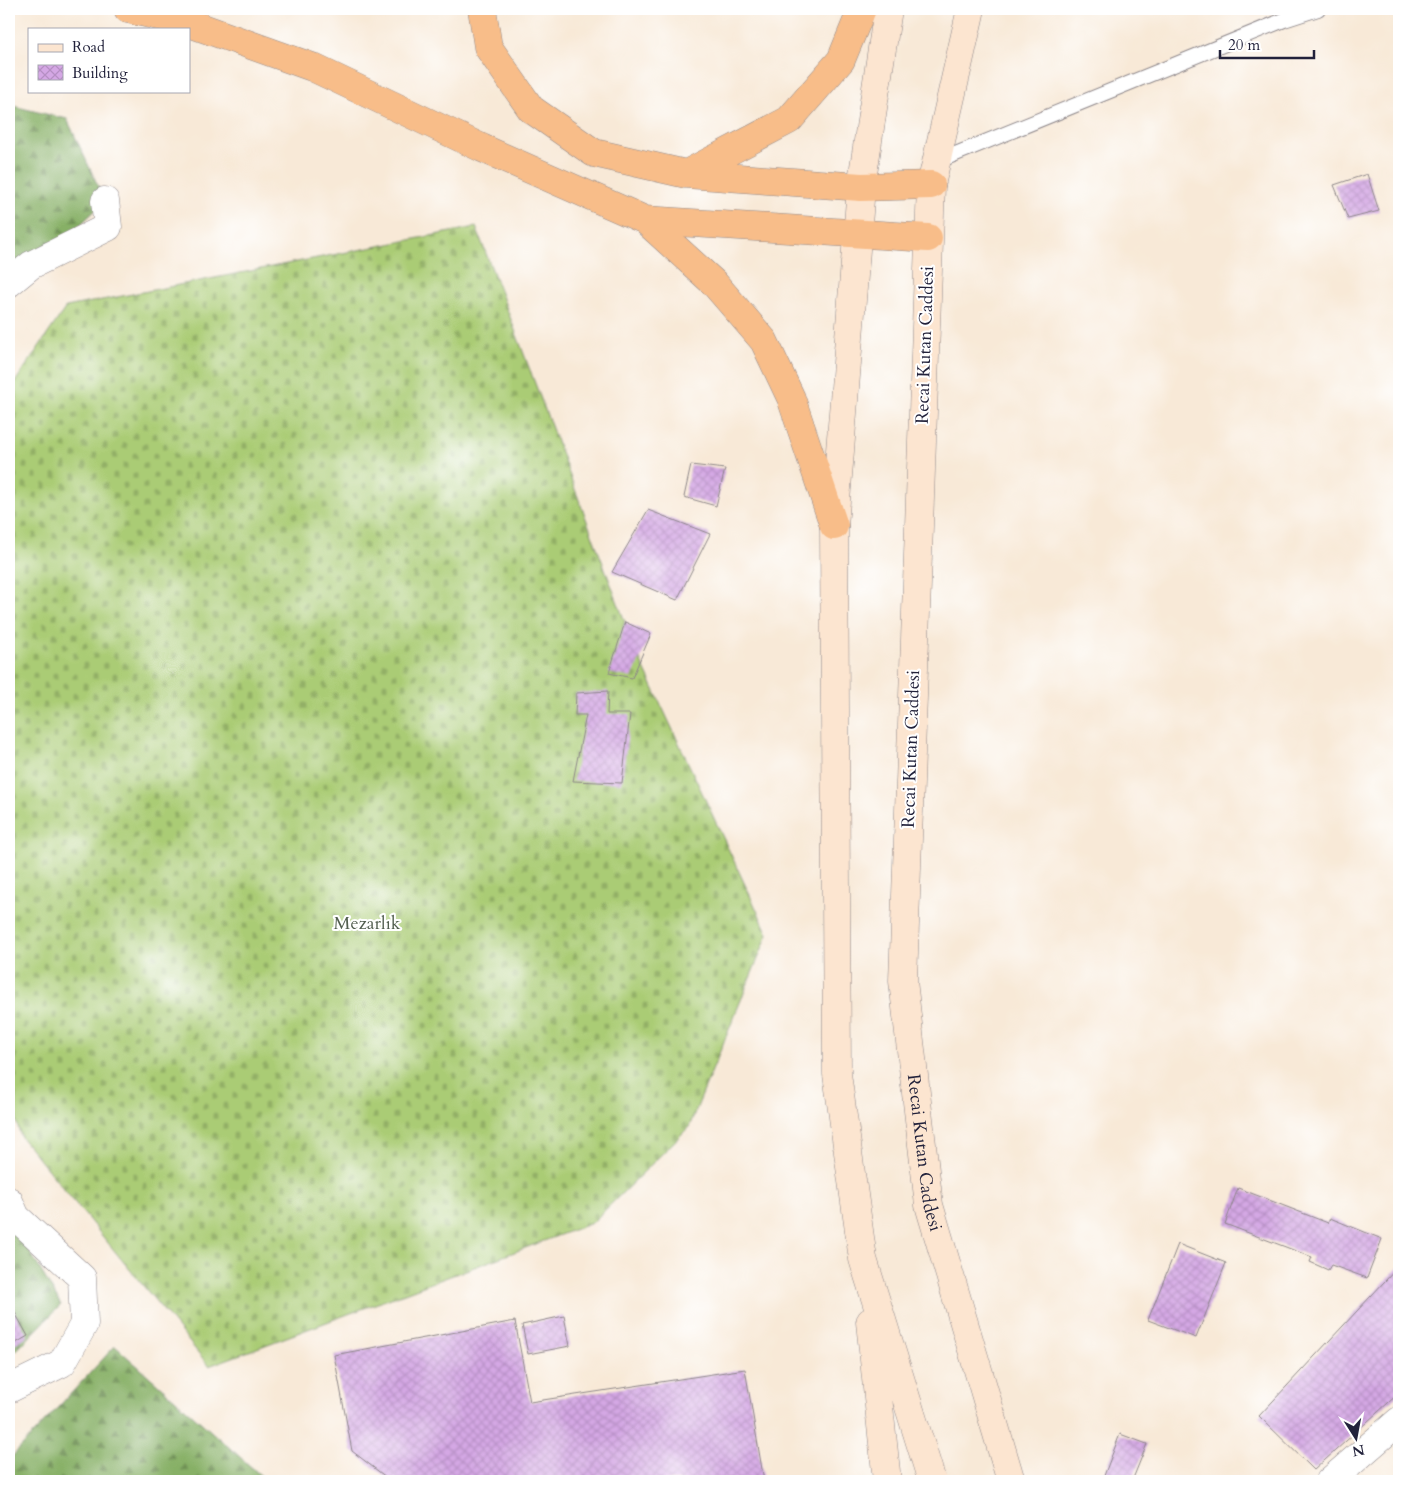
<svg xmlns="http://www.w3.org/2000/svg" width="1408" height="1490" viewBox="0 0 1408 1490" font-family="Cardo,serif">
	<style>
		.forest { fill: url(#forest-firs); stroke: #546950 }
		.cemetery { fill: url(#cemetery-stones); stroke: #667758 }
		.building { fill: url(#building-cross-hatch) }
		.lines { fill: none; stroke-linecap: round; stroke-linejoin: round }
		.lane-casing { stroke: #8d8689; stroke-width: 16 }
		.street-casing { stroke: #8d8689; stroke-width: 29 }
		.secondary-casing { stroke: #8d8689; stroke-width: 29 }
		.highway-casing { stroke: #8d8689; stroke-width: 29 }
		.lane { stroke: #fff; stroke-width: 14 }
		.street { stroke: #fff; stroke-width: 28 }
		.secondary { stroke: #fce5d0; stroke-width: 28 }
		.highway { stroke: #f8bd89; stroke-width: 28 }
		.labels { text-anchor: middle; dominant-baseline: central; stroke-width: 4; stroke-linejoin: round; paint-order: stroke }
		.street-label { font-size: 18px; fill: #22223b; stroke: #fff }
		.park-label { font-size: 18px; fill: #525e4f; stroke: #fff }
	</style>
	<defs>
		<pattern id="forest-firs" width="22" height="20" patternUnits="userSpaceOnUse" patternTransform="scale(1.25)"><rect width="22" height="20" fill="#87b066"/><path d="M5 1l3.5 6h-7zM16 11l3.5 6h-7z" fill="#6e8f55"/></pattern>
		<pattern id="cemetery-stones" width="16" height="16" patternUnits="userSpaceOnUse" patternTransform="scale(1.25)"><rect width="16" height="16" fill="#aacc75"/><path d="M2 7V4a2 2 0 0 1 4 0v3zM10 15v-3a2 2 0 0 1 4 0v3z" fill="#92af66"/></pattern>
		<pattern id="building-cross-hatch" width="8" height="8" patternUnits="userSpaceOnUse" patternTransform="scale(1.25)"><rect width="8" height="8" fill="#d4a7e4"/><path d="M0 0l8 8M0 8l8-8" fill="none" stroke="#b68fc4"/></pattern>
	</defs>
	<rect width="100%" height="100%" fill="#fff"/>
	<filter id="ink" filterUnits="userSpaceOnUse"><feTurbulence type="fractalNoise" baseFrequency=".02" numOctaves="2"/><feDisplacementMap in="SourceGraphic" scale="10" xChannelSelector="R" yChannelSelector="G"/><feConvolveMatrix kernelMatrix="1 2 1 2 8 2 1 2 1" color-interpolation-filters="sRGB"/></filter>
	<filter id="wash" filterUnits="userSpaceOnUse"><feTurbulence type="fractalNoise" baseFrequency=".0096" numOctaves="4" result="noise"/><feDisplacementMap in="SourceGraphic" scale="20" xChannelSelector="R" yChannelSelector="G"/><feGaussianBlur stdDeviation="1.12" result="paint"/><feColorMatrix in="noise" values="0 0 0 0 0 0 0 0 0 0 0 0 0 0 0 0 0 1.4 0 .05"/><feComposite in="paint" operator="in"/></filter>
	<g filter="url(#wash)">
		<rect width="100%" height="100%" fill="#f8e9d7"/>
		<path class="forest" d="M 9,105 L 67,119 L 105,201 L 9,293 Z
			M 9,1216 L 61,1305 L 9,1358 Z
			M 115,1346 L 267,1481 L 9,1481 L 9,1460 Z"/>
		<path class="cemetery" d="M 476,227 L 636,651 L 768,934 L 689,1127 L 592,1223 L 209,1366 L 21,1137 L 9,1097 L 9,391 L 66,307 Z"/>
		<g id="blocks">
			<path class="building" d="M 1367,174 L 1379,211 L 1348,219 L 1334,185 Z
				M 691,465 L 725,469 L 716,506 L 684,497 Z
				M 648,510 L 710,534 L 677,600 L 612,572 Z
				M 625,622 L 651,634 L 632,678 L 609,673 Z
				M 608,691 L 607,714 L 630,714 L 622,783 L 573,781 L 586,715 L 575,715 L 576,693 Z
				M 1238,1188 L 1328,1223 L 1330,1218 L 1382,1239 L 1367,1278 L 1331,1265 L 1328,1270 L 1310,1262 L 1312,1257 L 1225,1224 Z
				M 1178,1244 L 1226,1263 L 1196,1338 L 1148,1320 Z
				M 1399,1266 L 1399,1393 L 1314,1470 L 1259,1416 Z
				M 9,1302 L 28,1336 L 9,1347 Z
				M 564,1316 L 570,1346 L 528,1354 L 522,1325 Z
				M 515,1321 L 530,1402 L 745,1369 L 764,1481 L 391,1481 L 352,1451 L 334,1355 Z
				M 1120,1434 L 1147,1444 L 1132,1481 L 1102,1481 Z"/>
		</g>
	</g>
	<g filter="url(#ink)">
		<use href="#blocks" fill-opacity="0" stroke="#8d8689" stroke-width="1"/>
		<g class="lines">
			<defs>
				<path id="lane" d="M 936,162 L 1284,20 L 1318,9"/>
				<path id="street" d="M 9,283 L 31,265 L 108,227 L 105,201
					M 9,1201 L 16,1217 L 82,1278 L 84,1324 L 62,1363 L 9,1389
					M 1330,1481 L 1399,1421"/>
				<g id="secondary">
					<path d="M 888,9 L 861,187 L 834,526 L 837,1074 L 863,1259 L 932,1481"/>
					<path id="s1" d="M 971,9 L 931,185 L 903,981 L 929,1205 L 1011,1481"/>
					<path d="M 870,1322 L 887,1481"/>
				</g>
				<path id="highway" d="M 128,9 L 189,23 L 312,67 L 482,148 L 645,220 L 928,238
					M 482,9 L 488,47 L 531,109 L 594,153 L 686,174 L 861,187 L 931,185
					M 686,174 L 789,120 L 841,60 L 862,9
					M 645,220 L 714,283 L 764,341 L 791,398 L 834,526"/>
			</defs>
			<use href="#lane" class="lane-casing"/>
			<use href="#street" class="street-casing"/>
			<use href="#secondary" class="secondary-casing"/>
			<use href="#highway" class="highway-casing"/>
			<use href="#lane" class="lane"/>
			<use href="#street" class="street"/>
			<use href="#secondary" class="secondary"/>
			<use href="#highway" class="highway"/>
		</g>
	</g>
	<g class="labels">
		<g class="street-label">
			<text transform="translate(925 345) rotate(-88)">Recai Kutan Caddesi</text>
			<text transform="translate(911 749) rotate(-88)">Recai Kutan Caddesi</text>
			<text stroke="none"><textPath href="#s1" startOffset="1150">Recai Kutan Caddesi</textPath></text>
		</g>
		<g class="park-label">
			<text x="367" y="923">Mezarlık</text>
		</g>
	</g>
	<rect width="1408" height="1490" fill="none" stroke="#fff" stroke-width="30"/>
	<rect x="28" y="28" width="162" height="65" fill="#ffffff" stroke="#a7a7b1"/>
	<rect x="38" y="44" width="25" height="8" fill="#fce5d0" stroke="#a7a7b1"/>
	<text x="72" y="52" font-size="15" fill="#22223b">Road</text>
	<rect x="38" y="65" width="25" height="15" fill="url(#building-cross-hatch)" stroke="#a7a7b1"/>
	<text x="72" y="78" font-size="15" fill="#22223b">Building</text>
	<g transform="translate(1356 1438) rotate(169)" stroke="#ffffff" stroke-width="4" paint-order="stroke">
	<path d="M0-4L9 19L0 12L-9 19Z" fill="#22223b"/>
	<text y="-8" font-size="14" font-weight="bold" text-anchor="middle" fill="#22223b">N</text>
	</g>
	<path d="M1220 50v8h94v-8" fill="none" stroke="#22223b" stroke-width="2.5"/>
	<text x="1228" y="50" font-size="15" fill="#22223b" stroke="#ffffff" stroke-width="4" paint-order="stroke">20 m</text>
</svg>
